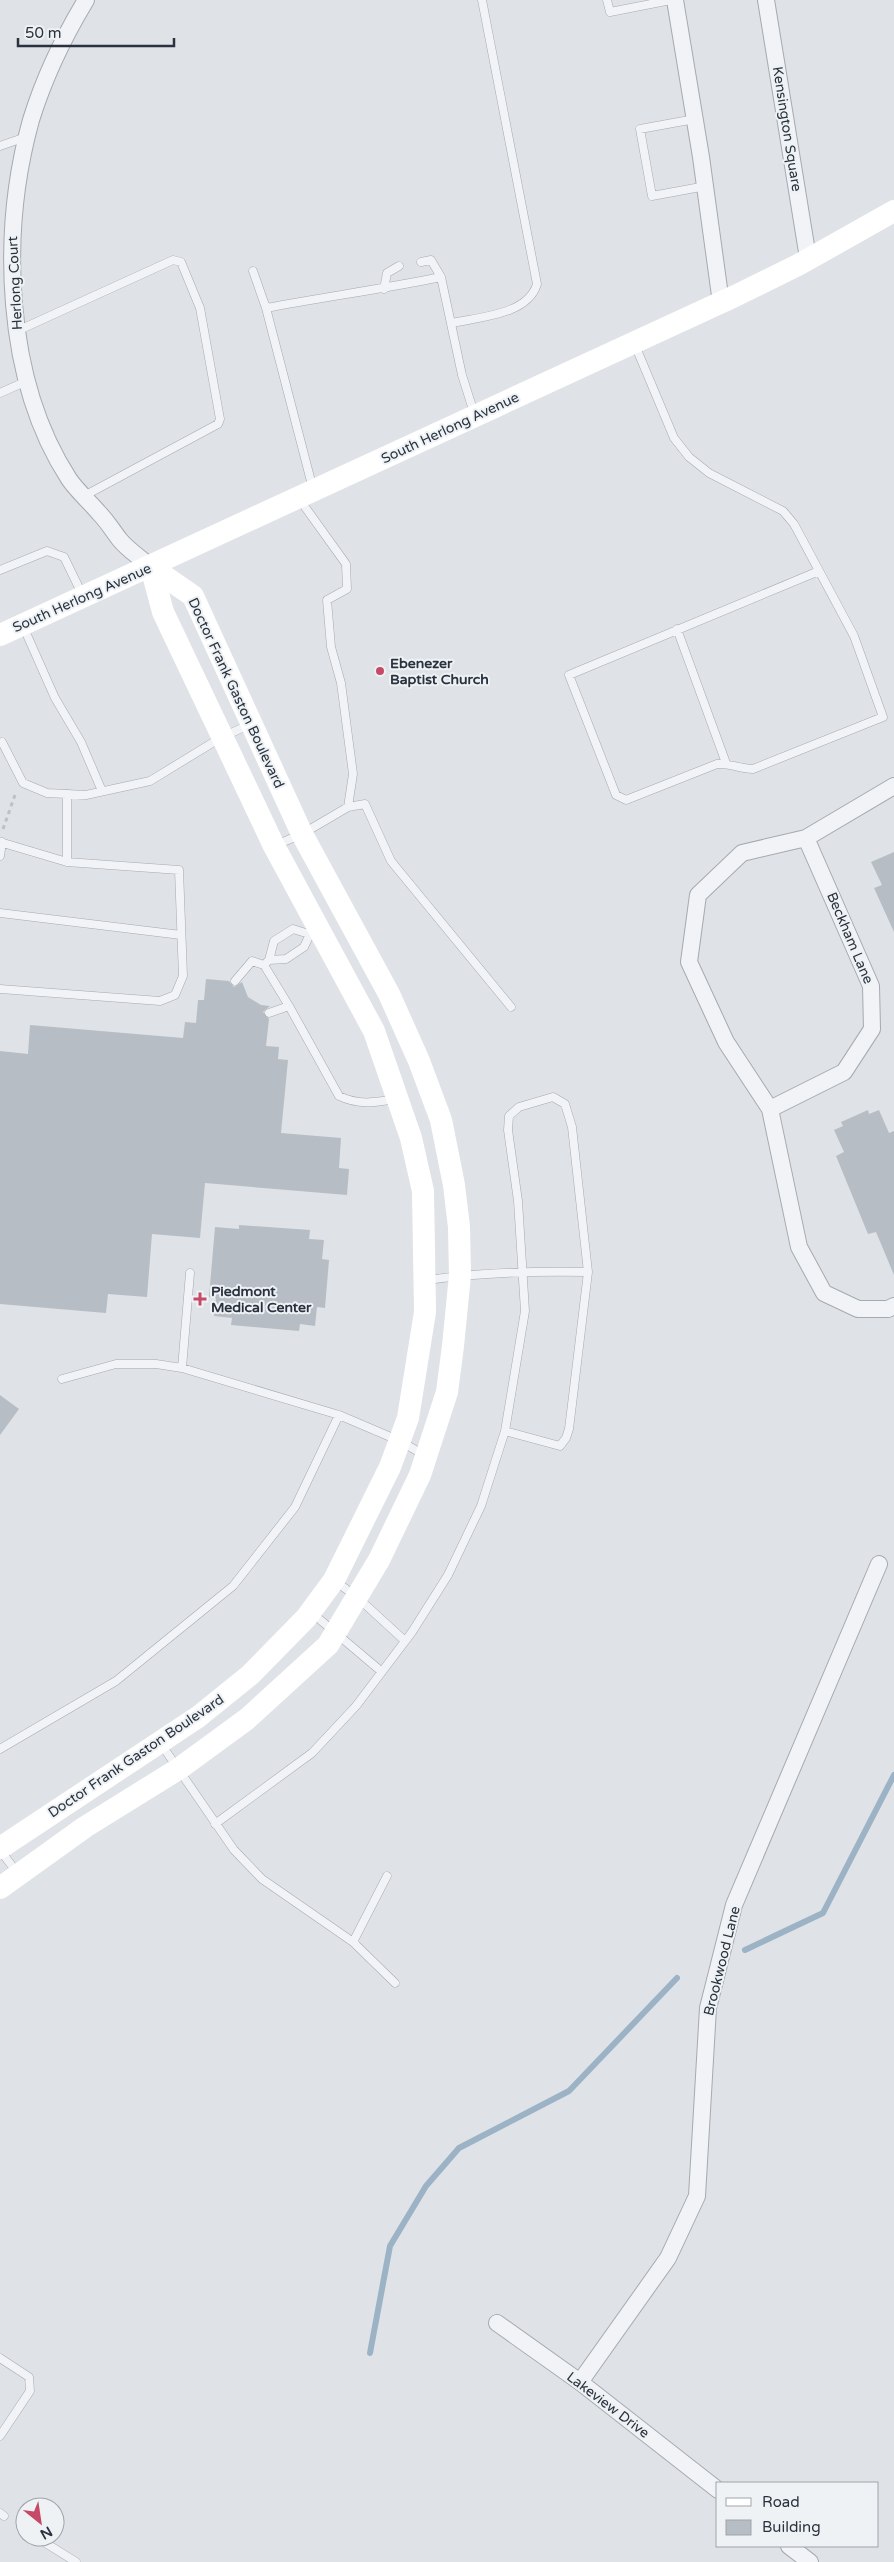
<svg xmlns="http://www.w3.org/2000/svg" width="894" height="2562" viewBox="0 0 894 2562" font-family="'Varela Round',sans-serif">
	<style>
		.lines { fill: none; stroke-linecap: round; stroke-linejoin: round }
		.stream { stroke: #9cb3c6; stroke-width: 6 }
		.building { fill: #b6bdc4 }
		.lane-casing { stroke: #a5aab1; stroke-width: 9 }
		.street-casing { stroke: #a5aab1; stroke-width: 18 }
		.path { stroke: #bdc1c6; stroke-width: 3; stroke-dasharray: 4 4; stroke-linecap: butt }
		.lane { stroke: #f1f3f6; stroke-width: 8 }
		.street { stroke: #f1f3f6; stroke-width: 16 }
		.secondary { stroke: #fff; stroke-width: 22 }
		.poi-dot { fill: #c64a67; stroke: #eef2f5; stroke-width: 2 }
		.labels { text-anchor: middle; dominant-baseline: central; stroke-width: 4; stroke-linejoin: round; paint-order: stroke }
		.street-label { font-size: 14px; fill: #29323e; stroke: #eef2f5 }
		.poi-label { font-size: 14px; font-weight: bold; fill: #29323e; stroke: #eef2f5; text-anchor: start }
	</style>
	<rect width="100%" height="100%" fill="#dfe3e7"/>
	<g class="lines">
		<path class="stream" d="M 745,1950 L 823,1913 L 894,1775
			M 370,2353 L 390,2246 L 426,2186 L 459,2148 L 569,2091 L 677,1978"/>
	</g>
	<path class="building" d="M 894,852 L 894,932 L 874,888 L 882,885 L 871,862 Z
		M 206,979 L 229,981 L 234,987 L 242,982 L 248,997 L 261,1005 L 270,1006 L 263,1012 L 269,1019 L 266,1046 L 279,1047 L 278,1059 L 288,1060 L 281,1133 L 341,1138 L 339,1168 L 349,1169 L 347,1195 L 205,1183 L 200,1238 L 152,1234 L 147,1297 L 108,1294 L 106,1313 L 0,1304 L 0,1051 L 28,1054 L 30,1025 L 183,1038 L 185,1022 L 196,1023 L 198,1000 L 204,1000 Z
		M 868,1110 L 869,1114 L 879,1110 L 889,1133 L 894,1131 L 894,1275 L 876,1232 L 868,1234 L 836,1156 L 844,1152 L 834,1130 L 843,1126 L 841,1122 Z
		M 239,1225 L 310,1230 L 309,1239 L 324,1240 L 322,1259 L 329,1260 L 325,1308 L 317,1307 L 315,1326 L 300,1324 L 299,1331 L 231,1325 L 232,1318 L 214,1316 L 216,1298 L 209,1297 L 215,1227 L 239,1229 Z
		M 0,1395 L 19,1409 L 0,1435 Z"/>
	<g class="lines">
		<defs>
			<path id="lane" d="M 607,0 L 610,12 L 671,0
				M 695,119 L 640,129 L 652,196 L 706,186
				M 0,146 L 26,137
				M 421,262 L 431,260 L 441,277
				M 253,271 L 266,308 L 313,489
				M 384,289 L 387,273 L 399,266
				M 266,308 C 324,297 383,289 441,277 L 462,375 L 474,413
				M 452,323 C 479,317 528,315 537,284 L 482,0
				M 17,331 L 173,260 L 181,262 L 200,308 L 220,419 L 218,424 L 84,496
				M 635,345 L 674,438 L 689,457 L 709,473 L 783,511 L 794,524 L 854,636 L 883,717 L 753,769 C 740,769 730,763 717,764 L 626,800 L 616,795 L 569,675 L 819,571
				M 0,393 L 27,381
				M 300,500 L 346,564 L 347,589 L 327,600 L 331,647 L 341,683 L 353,774 L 348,807
				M 0,570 L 47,551 L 64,557 L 83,596
				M 23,626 L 55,698 L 81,742 L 102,791
				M 677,629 L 726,763
				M 2,742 L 23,783 L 47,793 L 86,795 L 150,781 L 222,737 L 249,725
				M 0,842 L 67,862 L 67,794
				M 276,845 L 302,834 L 348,807 L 365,804 L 391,861 L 511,1007
				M 0,856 L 2,842
				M 0,913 L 181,935
				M 269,960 L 286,959 L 304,947 L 311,932
				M 264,965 L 269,960 L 274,941 L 293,929 L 309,934
				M 235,981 L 252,961 L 264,965 L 289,1006 L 269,1013
				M 0,989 L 160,1001 L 175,995 L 183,976 L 179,870 L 67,862
				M 289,1006 L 339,1096 C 358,1105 374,1103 394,1099
				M 428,1280 C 481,1272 534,1271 588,1272
				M 182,1368 L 190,1273
				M 62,1379 L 116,1364 L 156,1364 L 182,1368 L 339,1415 L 400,1441 L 424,1455
				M 335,1581 L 357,1597 L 405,1641
				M 312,1613 L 382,1672
				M 161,1744 L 234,1850 L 262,1879 L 353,1942 L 395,1983
				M 0,1749 L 116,1681 L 233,1586 L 295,1507 L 339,1415
				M 215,1824 L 312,1753 L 356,1706 L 412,1632 L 448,1575 L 481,1506 L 505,1431 L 525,1311 L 518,1201 L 508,1130 L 509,1116 L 519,1107 L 553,1097 L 565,1104 L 572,1127 L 588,1272 L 569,1429 L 566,1438 L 560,1446 L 505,1431
				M 0,1850 L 18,1874
				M 353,1942 L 387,1876
				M 0,2358 L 29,2377 L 30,2391 L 0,2436
				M 0,2513 L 4,2516
				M 36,2537 L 76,2562"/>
			<path id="street" d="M 86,0 C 63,38 44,78 31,120 C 0,232 4,379 69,479 C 77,491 90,502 99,513 C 107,521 113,531 120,540 C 128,550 141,558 151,567
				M 675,0 L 701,157 L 721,303
				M 766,0 L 808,258
				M 894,786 L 806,838 L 742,853 L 698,895 L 689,962 L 726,1042 L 770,1109 L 799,1247 L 824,1293 L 858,1309 L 888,1309 L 894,1306
				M 770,1109 L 844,1072 L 872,1029 L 871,986 L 806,838
				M 497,2323 L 580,2382 L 718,2490
				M 580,2382 L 668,2258 L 697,2196 L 708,2008 L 734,1905 L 879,1564
				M 789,2546 L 810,2562"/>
		</defs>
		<use href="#lane" class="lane-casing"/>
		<use href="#street" class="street-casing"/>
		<path class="path" d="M 3,829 L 15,795"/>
		<use href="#lane" class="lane"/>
		<use href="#street" class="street"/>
		<path class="secondary" d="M 0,635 L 735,296 L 798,265 L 894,211
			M 0,1848 L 198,1717 L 250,1675 L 306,1618 L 334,1580 L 390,1467 L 408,1418 L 425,1312 L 423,1191 L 411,1138 L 374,1031 L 274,846 L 248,791 L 163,612 L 151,567
			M 0,1888 L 85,1827 L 180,1768 L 247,1719 L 328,1645 L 379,1560 L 420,1475 L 447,1392 L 453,1346 L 460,1275 L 459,1227 L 454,1185 L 441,1120 L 419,1061 L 389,994 L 302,834 L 193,596 L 151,567"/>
	</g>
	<g class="poi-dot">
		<circle cx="380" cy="671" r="5"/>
		<path d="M197.5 1291.5h5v5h5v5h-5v5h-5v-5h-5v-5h5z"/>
	</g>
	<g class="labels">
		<g class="street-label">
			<text transform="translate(787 129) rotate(81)">Kensington Square</text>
			<text transform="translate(15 283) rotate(-93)">Herlong Court</text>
			<text transform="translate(450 428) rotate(-25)">South Herlong Avenue</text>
			<text transform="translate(82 598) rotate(-24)">South Herlong Avenue</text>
			<text transform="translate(236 693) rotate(65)">Doctor Frank Gaston Boulevard</text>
			<text transform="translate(850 938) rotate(67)">Beckham Lane</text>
			<text transform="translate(136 1756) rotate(-34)">Doctor Frank Gaston Boulevard</text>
			<text transform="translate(722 1961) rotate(-76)">Brookwood Lane</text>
			<text transform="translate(608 2405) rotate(37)">Lakeview Drive</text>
		</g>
		<g class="poi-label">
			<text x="390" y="663">Ebenezer<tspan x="390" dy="16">Baptist Church</tspan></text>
			<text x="211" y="1291">Piedmont<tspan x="211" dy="16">Medical Center</tspan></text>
		</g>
	</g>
	<rect x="716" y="2482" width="162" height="65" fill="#eef2f5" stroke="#9fa5ac"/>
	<rect x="726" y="2498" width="25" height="8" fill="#ffffff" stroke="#9fa5ac"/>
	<text x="762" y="2507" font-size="15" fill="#29323e">Road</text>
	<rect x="726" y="2520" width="25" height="15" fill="#b6bdc4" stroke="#9fa5ac"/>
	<text x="762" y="2532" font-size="15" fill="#29323e">Building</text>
	<g transform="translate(40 2522) rotate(150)"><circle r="24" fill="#eef2f5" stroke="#9fa5ac"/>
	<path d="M0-4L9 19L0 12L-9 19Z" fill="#c64a67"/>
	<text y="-8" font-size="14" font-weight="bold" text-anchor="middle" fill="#29323e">N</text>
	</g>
	<path d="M18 38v8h156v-8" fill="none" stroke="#29323e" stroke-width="2.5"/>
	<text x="25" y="38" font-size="15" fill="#29323e" stroke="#eef2f5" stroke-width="4" paint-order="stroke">50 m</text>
</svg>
